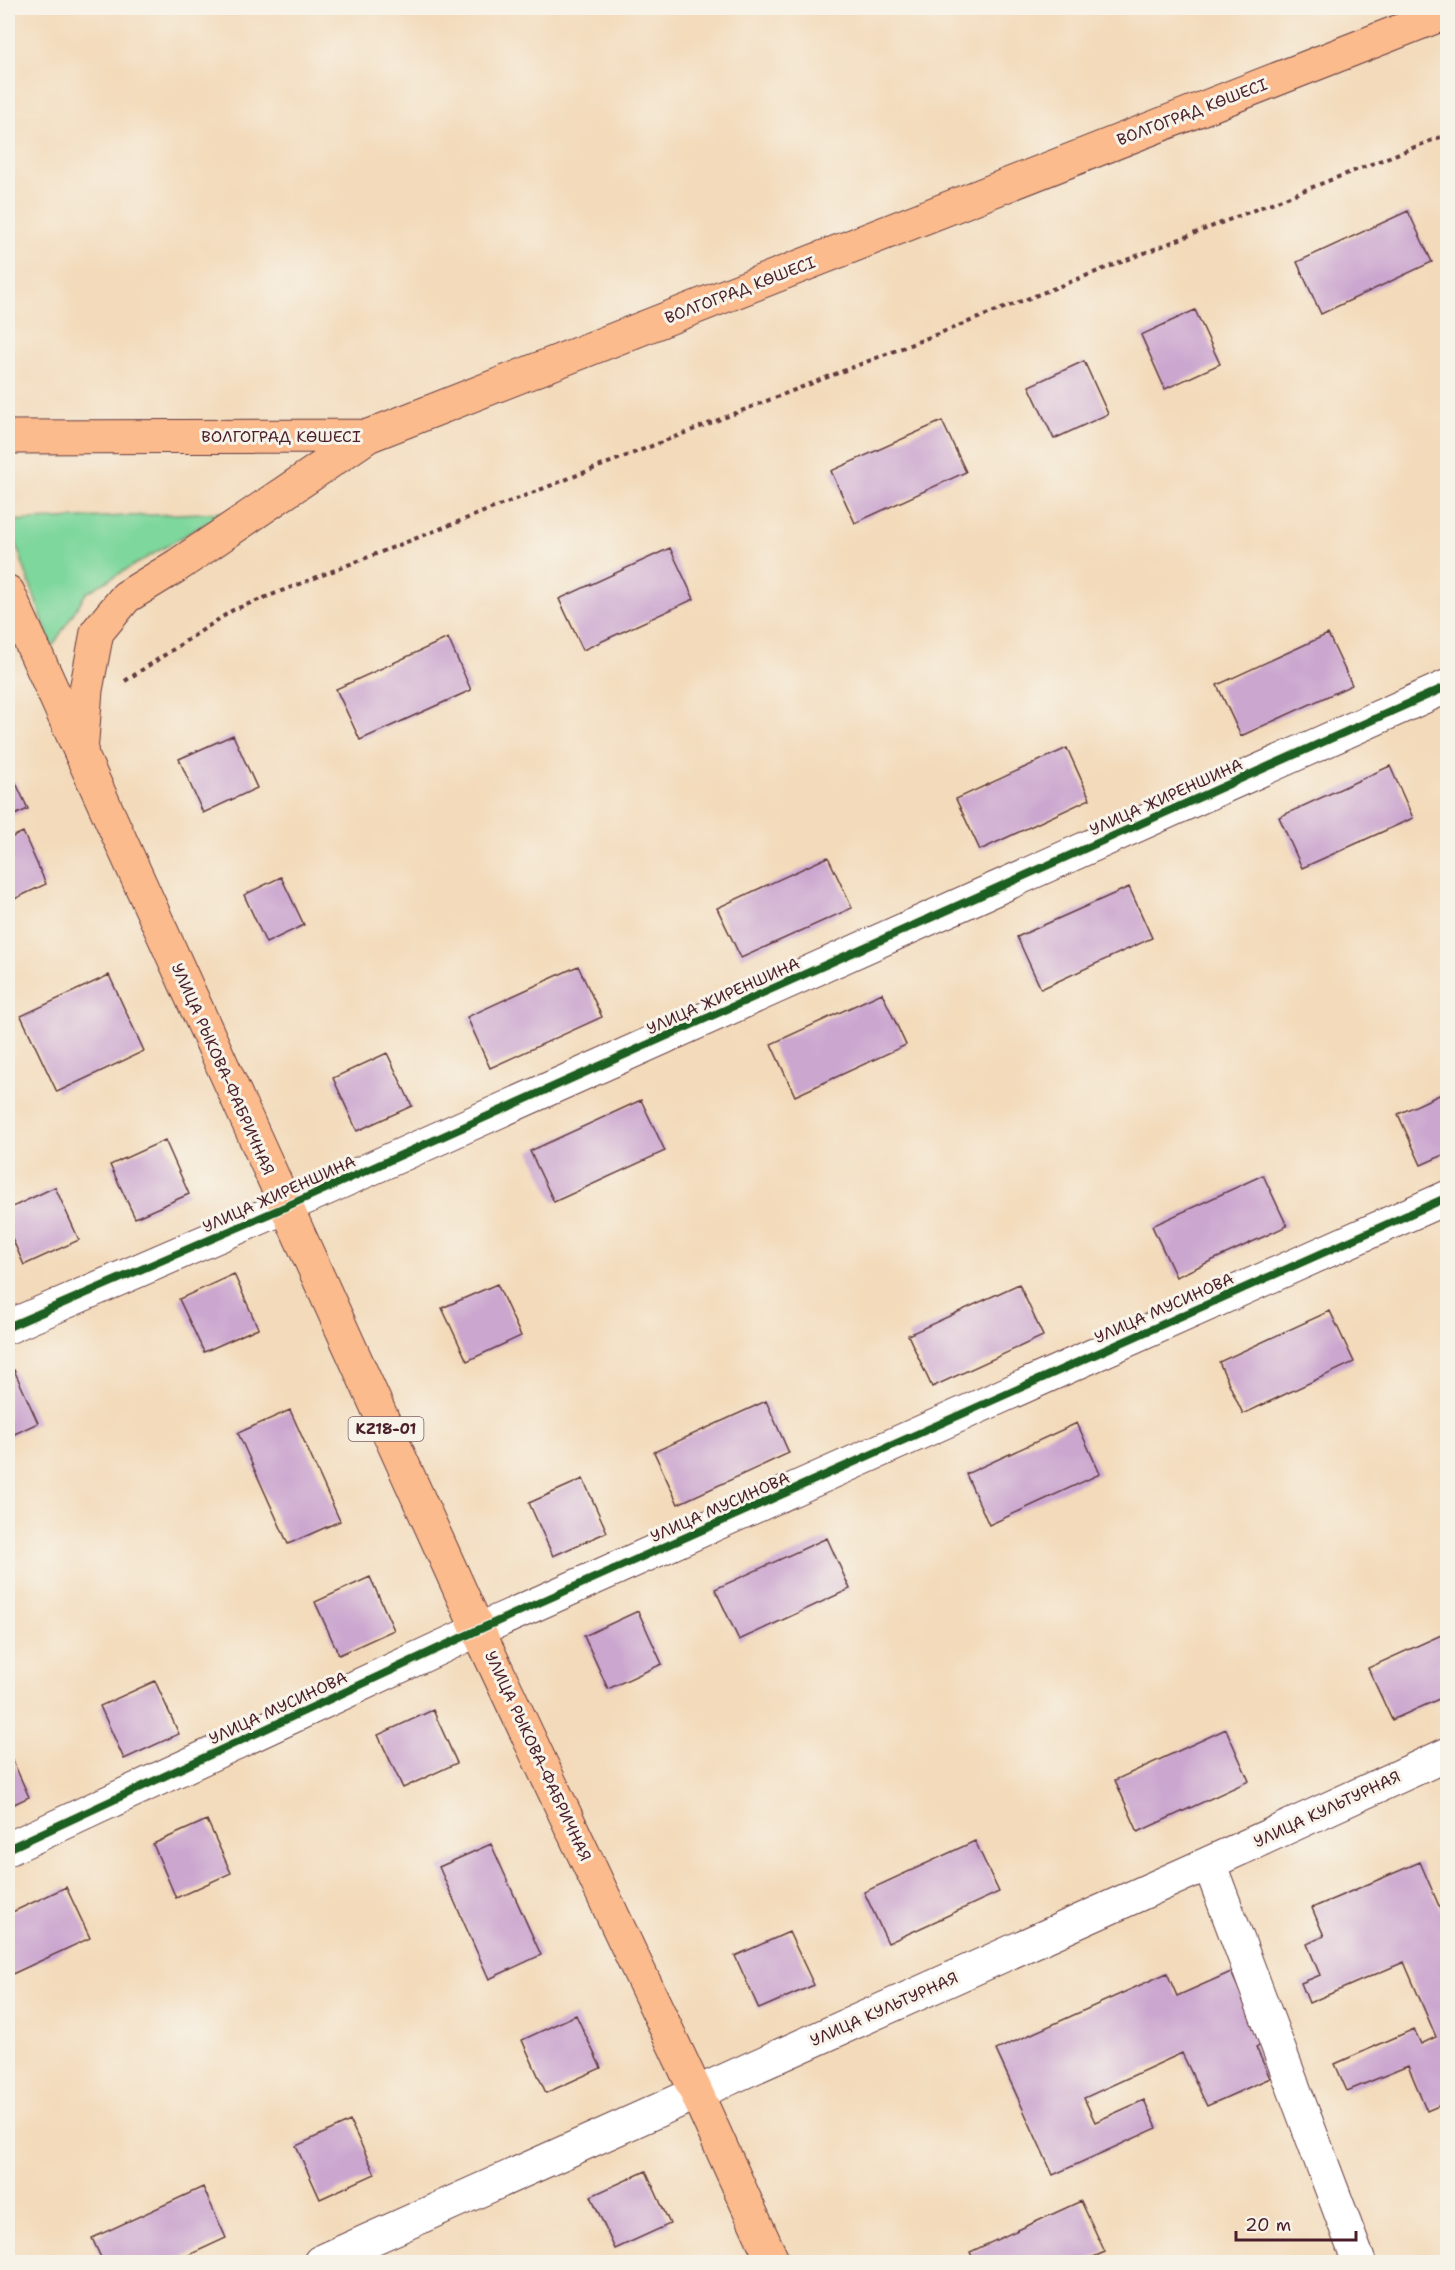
<svg xmlns="http://www.w3.org/2000/svg" width="1455" height="2270" viewBox="0 0 1455 2270" font-family="'Shantell Sans',sans-serif">
	<style>
		.green { fill: #7ed79c; stroke: #647b64; stroke-width: 1.5 }
		.building { fill: #cba6cf }
		.lines { fill: none; stroke-linecap: round; stroke-linejoin: round }
		.minor-casing { stroke: #633b40; stroke-width: 35 }
		.major-casing { stroke: #633b40; stroke-width: 35 }
		.path { stroke: #633b40; stroke-width: 4; stroke-dasharray: 4.5 4.5; stroke-linecap: butt }
		.minor { stroke: #fff; stroke-width: 33 }
		.major { stroke: #fbbb8d; stroke-width: 33 }
		.cycleway-casing { stroke: #f7f3e8; stroke-width: 11 }
		.cycleway { stroke: #1b5e20; stroke-width: 8 }
		.labels { text-anchor: middle; dominant-baseline: central; stroke-width: 6; stroke-linejoin: round; paint-order: stroke }
		.shield { fill: #f7f3e8; stroke: #7e5f64; stroke-width: 1.5 }
		.shield-label { font-size: 15px; font-weight: bold; fill: #4a1f2b }
		.street-label { font-size: 16px; fill: #4a1f2b; stroke: #f7f3e8 }
	</style>
	<rect width="100%" height="100%" fill="#f7f3e8"/>
	<filter id="ink" filterUnits="userSpaceOnUse"><feTurbulence type="fractalNoise" baseFrequency=".0167" numOctaves="2"/><feDisplacementMap in="SourceGraphic" scale="12" xChannelSelector="R" yChannelSelector="G"/><feConvolveMatrix kernelMatrix="1 2 1 2 8 2 1 2 1" color-interpolation-filters="sRGB"/></filter>
	<filter id="wash" filterUnits="userSpaceOnUse"><feTurbulence type="fractalNoise" baseFrequency=".008" numOctaves="4" result="noise"/><feDisplacementMap in="SourceGraphic" scale="24" xChannelSelector="R" yChannelSelector="G"/><feGaussianBlur stdDeviation="1.35" result="paint"/><feColorMatrix in="noise" values="0 0 0 0 0 0 0 0 0 0 0 0 0 0 0 0 0 1.4 0 .05"/><feComposite in="paint" operator="in"/></filter>
	<g filter="url(#wash)">
		<rect width="100%" height="100%" fill="#f3daba"/>
		<path class="green" d="M 225,512 L 86,593 L 52,647 L 8,521 Z"/>
		<g id="blocks">
			<path class="building" d="M 1408,211 L 1432,262 L 1321,314 L 1297,262 Z
				M 1195,310 L 1220,364 L 1165,389 L 1141,335 Z
				M 1084,361 L 1108,414 L 1054,439 L 1029,386 Z
				M 942,421 L 966,472 L 855,523 L 831,471 Z
				M 670,548 L 694,599 L 583,650 L 559,599 Z
				M 1328,634 L 1352,685 L 1241,736 L 1217,685 Z
				M 448,638 L 471,690 L 360,740 L 336,689 Z
				M 233,735 L 257,788 L 203,813 L 179,759 Z
				M 1067,748 L 1090,799 L 980,850 L 956,799 Z
				M 1390,766 L 1413,818 L 1302,868 L 1279,817 Z
				M 15,781 L 28,809 L 8,818 L 8,784 Z
				M 23,832 L 46,884 L 8,902 L 8,839 Z
				M 828,857 L 852,908 L 741,958 L 717,908 Z
				M 281,877 L 304,925 L 266,943 L 244,895 Z
				M 1129,887 L 1152,938 L 1041,989 L 1017,937 Z
				M 578,966 L 602,1017 L 490,1068 L 467,1017 Z
				M 109,975 L 144,1051 L 57,1092 L 21,1016 Z
				M 882,993 L 906,1045 L 795,1096 L 771,1044 Z
				M 387,1053 L 412,1106 L 357,1131 L 333,1078 Z
				M 1448,1091 L 1448,1153 L 1421,1165 L 1398,1114 Z
				M 641,1100 L 665,1151 L 554,1202 L 530,1151 Z
				M 165,1140 L 189,1194 L 135,1218 L 110,1165 Z
				M 1263,1175 L 1287,1226 L 1176,1277 L 1152,1226 Z
				M 55,1187 L 79,1240 L 24,1265 L 8,1229 L 8,1209 Z
				M 234,1274 L 258,1328 L 204,1352 L 179,1299 Z
				M 497,1284 L 521,1336 L 467,1361 L 442,1308 Z
				M 1019,1284 L 1043,1336 L 932,1387 L 908,1335 Z
				M 1330,1311 L 1354,1362 L 1243,1414 L 1219,1362 Z
				M 14,1370 L 38,1423 L 8,1437 L 8,1373 Z
				M 766,1401 L 789,1453 L 678,1504 L 654,1452 Z
				M 290,1410 L 340,1521 L 288,1544 L 238,1433 Z
				M 1077,1423 L 1100,1474 L 989,1525 L 966,1474 Z
				M 583,1479 L 607,1532 L 553,1556 L 529,1503 Z
				M 827,1538 L 850,1589 L 739,1640 L 715,1589 Z
				M 370,1577 L 394,1630 L 339,1655 L 315,1602 Z
				M 638,1611 L 662,1664 L 608,1689 L 584,1636 Z
				M 1448,1632 L 1448,1695 L 1392,1720 L 1368,1668 Z
				M 155,1681 L 179,1734 L 124,1759 L 100,1706 Z
				M 433,1710 L 457,1763 L 403,1788 L 378,1735 Z
				M 1226,1729 L 1249,1781 L 1138,1832 L 1115,1780 Z
				M 8,1750 L 29,1797 L 8,1807 Z
				M 207,1820 L 231,1873 L 176,1898 L 153,1844 Z
				M 975,1841 L 999,1892 L 888,1943 L 864,1892 Z
				M 491,1844 L 541,1955 L 489,1979 L 439,1867 Z
				M 1420,1862 L 1448,1927 L 1448,2114 L 1443,2104 L 1427,2111 L 1408,2066 L 1347,2091 L 1335,2064 L 1414,2029 L 1421,2044 L 1436,2037 L 1404,1962 L 1309,2003 L 1301,1983 L 1320,1975 L 1307,1944 L 1324,1936 L 1312,1908 Z
				M 66,1887 L 90,1938 L 8,1976 L 8,1914 Z
				M 789,1932 L 814,1985 L 759,2009 L 735,1956 Z
				M 1231,1972 L 1263,2043 L 1256,2047 L 1270,2078 L 1207,2106 L 1182,2053 L 1084,2098 L 1095,2122 L 1144,2100 L 1157,2128 L 1053,2175 L 996,2050 L 1167,1973 L 1177,1996 Z
				M 576,2015 L 601,2068 L 546,2093 L 522,2040 Z
				M 350,2121 L 375,2174 L 320,2199 L 296,2146 Z
				M 646,2171 L 670,2224 L 615,2249 L 591,2196 Z
				M 203,2187 L 226,2238 L 174,2262 L 103,2262 L 92,2238 Z
				M 1081,2201 L 1105,2252 L 1082,2262 L 975,2262 L 970,2252 Z"/>
		</g>
	</g>
	<g filter="url(#ink)">
		<use href="#blocks" fill-opacity="0" stroke="#633b40" stroke-width="1.5"/>
		<g class="lines">
			<defs>
				<path id="minor" d="M 8,1327 L 285,1207 L 1448,686
					M 8,1849 L 478,1630 L 1448,1197
					M 1209,1863 L 1359,2262
					M 320,2262 L 1209,1863 L 1448,1754"/>
				<path id="major" d="M 8,437 L 368,436 L 1448,12
					M 8,592 L 478,1630 L 697,2094 L 773,2262
					M 81,752 L 86,690 L 97,632 L 126,597 L 178,565 L 368,436"/>
			</defs>
			<use href="#minor" class="minor-casing"/>
			<use href="#major" class="major-casing"/>
			<path class="path" d="M 125,681 L 233,610 L 1448,134"/>
			<use href="#minor" class="minor"/>
			<use href="#major" class="major"/>
			<defs>
				<path id="cycleway" d="M 8,1327 L 285,1207 L 1448,686
					M 8,1849 L 478,1630 L 1448,1197"/>
			</defs>
			<use href="#cycleway" class="cycleway-casing"/>
			<use href="#cycleway" class="cycleway"/>
		</g>
	</g>
	<g class="labels">
		<rect class="shield" x="348.5" y="1417" width="75" height="24" rx="4.5"/>
		<g class="shield-label">
			<text x="386" y="1429">KZ18-01</text>
		</g>
		<g class="street-label">
			<text transform="translate(1192 112) rotate(-21)">ВОЛГОГРАД КӨШЕСІ</text>
			<text transform="translate(740 290) rotate(-21)">ВОЛГОГРАД КӨШЕСІ</text>
			<text x="281" y="436">ВОЛГОГРАД КӨШЕСІ</text>
			<text transform="translate(1166 797) rotate(-24)">УЛИЦА ЖИРЕНШИНА</text>
			<text transform="translate(723 996) rotate(-24)">УЛИЦА ЖИРЕНШИНА</text>
			<text transform="translate(223 1069) rotate(66)">УЛИЦА РЫКОВА-ФАБРИЧНАЯ</text>
			<text transform="translate(279 1194) rotate(-24)">УЛИЦА ЖИРЕНШИНА</text>
			<text transform="translate(1164 1308) rotate(-24)">УЛИЦА МУСИНОВА</text>
			<text transform="translate(720 1507) rotate(-24)">УЛИЦА МУСИНОВА</text>
			<text transform="translate(278 1708) rotate(-25)">УЛИЦА МУСИНОВА</text>
			<text transform="translate(538 1756) rotate(65)">УЛИЦА РЫКОВА-ФАБРИЧНАЯ</text>
			<text transform="translate(1327 1809) rotate(-25)">УЛИЦА КУЛЬТУРНАЯ</text>
			<text transform="translate(884 2009) rotate(-24)">УЛИЦА КУЛЬТУРНАЯ</text>
		</g>
	</g>
	<rect width="1455" height="2270" fill="none" stroke="#f7f3e8" stroke-width="30"/>
	<path d="M1236 2231v9h120v-9" fill="none" stroke="#4a1f2b" stroke-width="3"/>
	<text x="1245" y="2231" font-size="18" fill="#4a1f2b" stroke="#f7f3e8" stroke-width="4.5" paint-order="stroke">20 m</text>
</svg>
